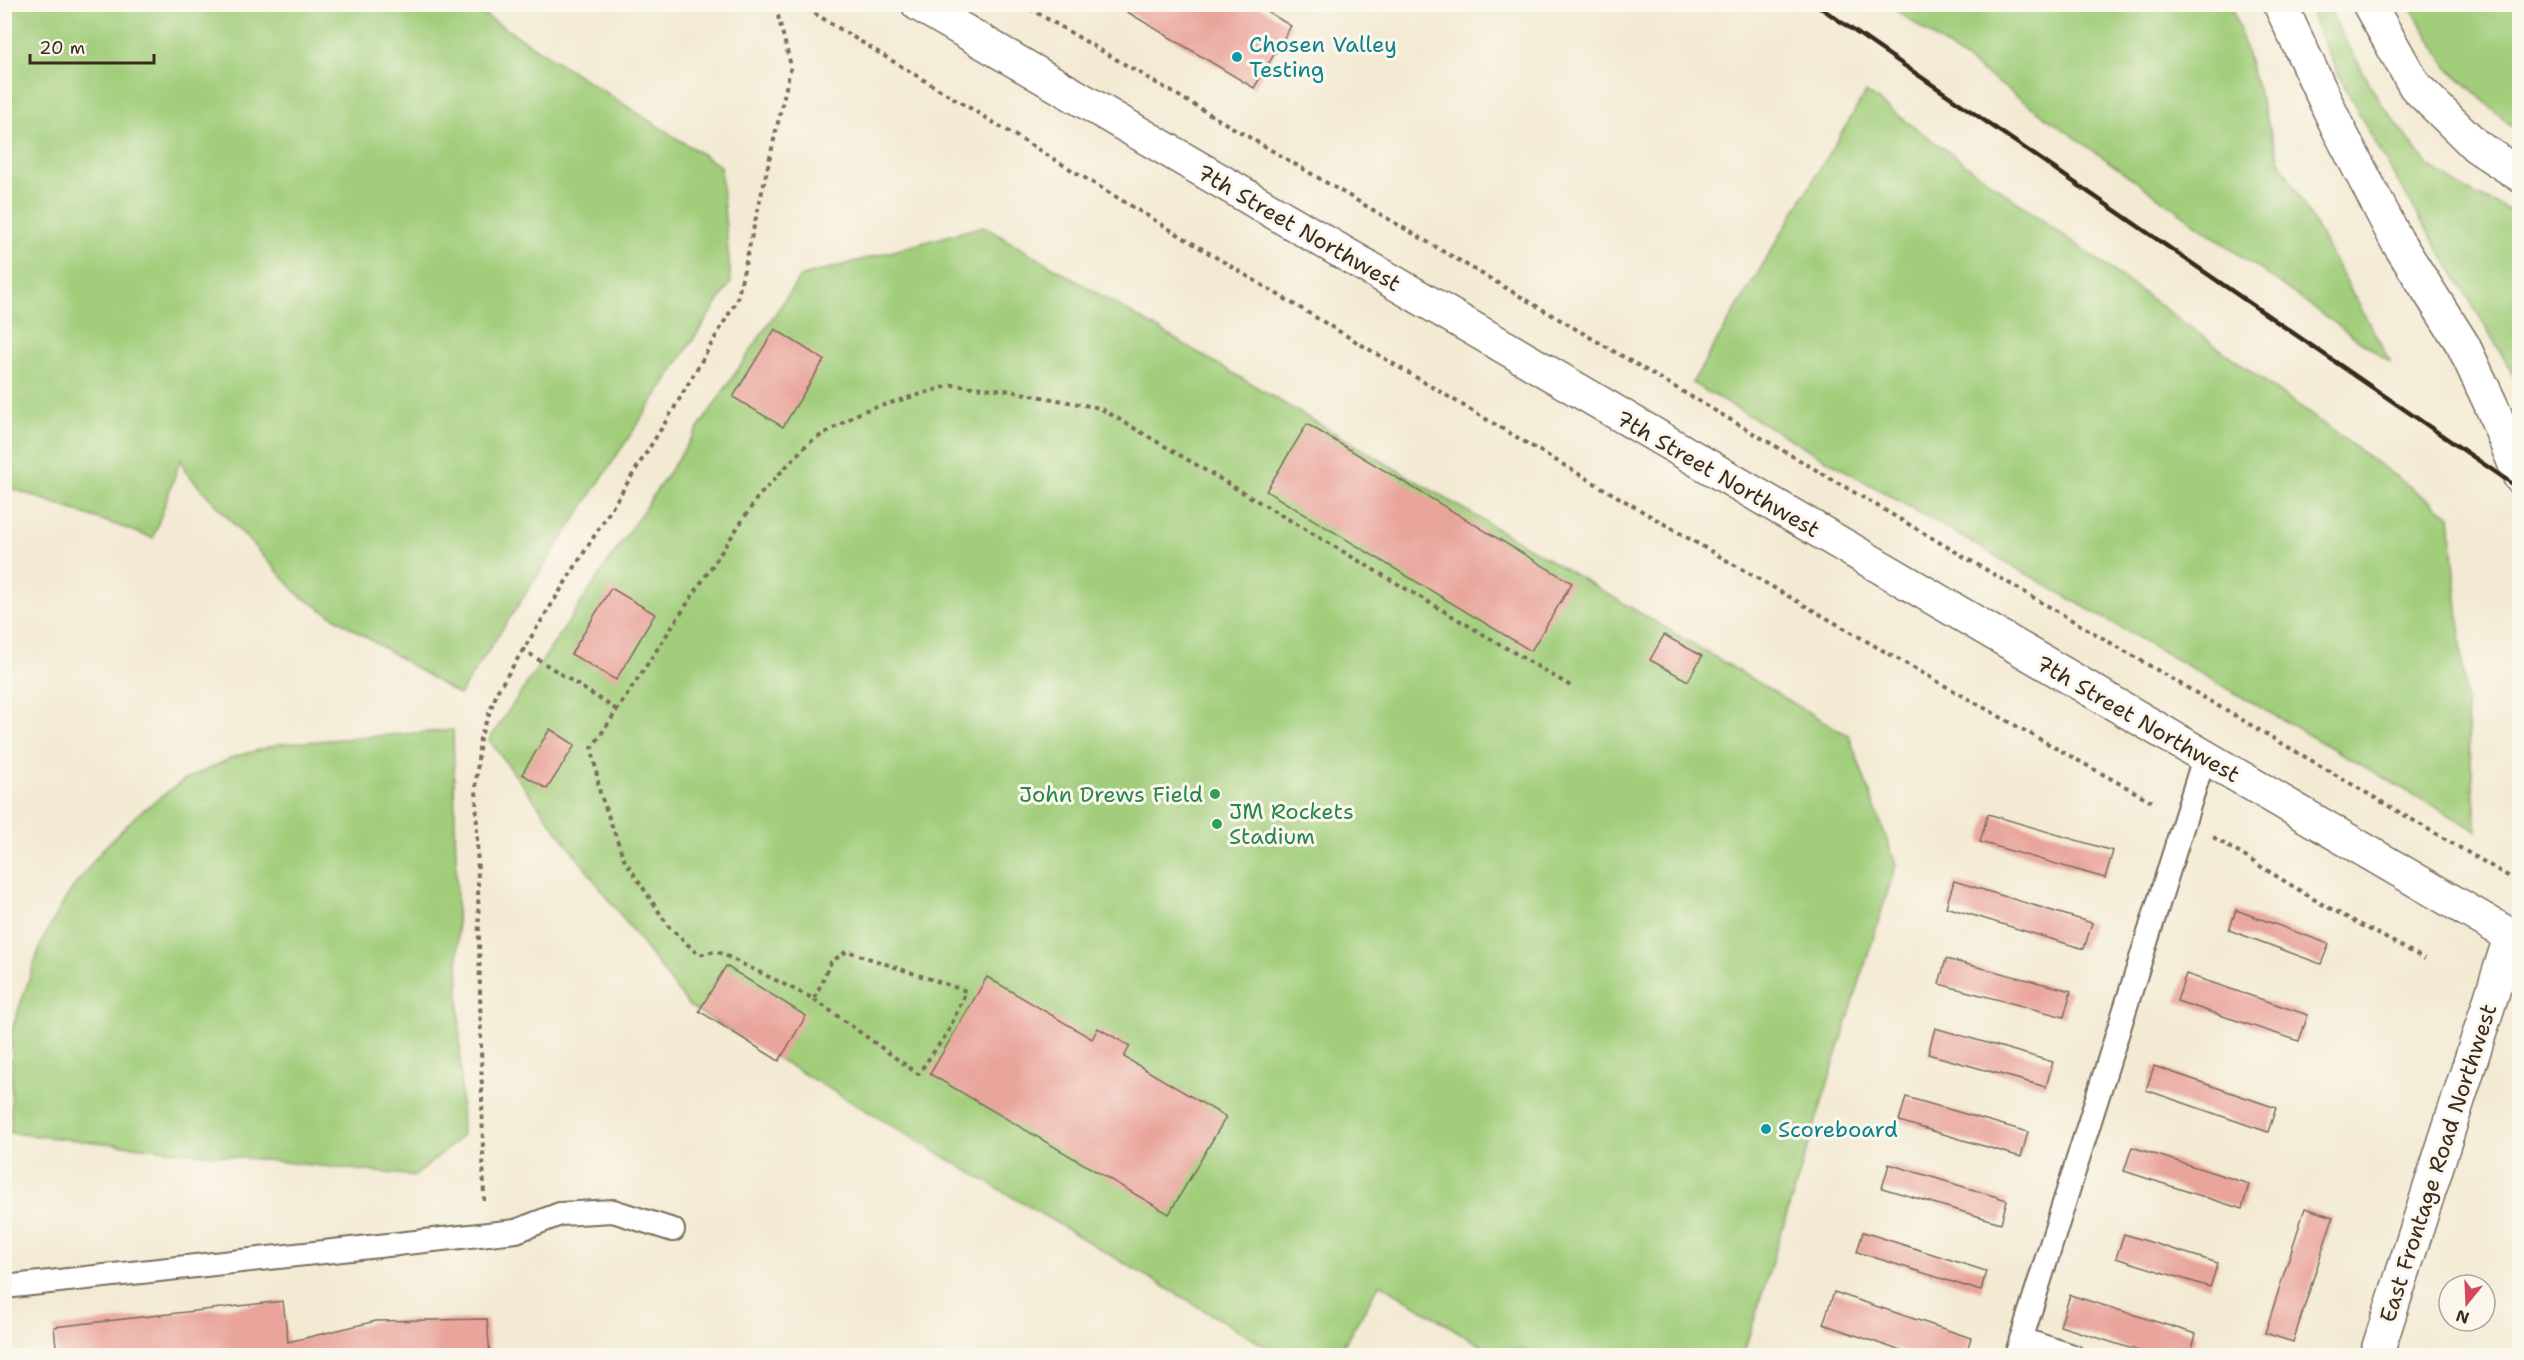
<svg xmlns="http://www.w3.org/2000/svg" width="2524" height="1360" viewBox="0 0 2524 1360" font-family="'Shantell Sans',sans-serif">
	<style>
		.green { fill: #a2ce7c; stroke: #6e7c4d; stroke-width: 1.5 }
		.building { fill: #e9a59c }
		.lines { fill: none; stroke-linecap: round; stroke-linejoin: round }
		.lane-casing { stroke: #7b6d5d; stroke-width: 26 }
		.secondary-casing { stroke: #7b6d5d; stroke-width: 36 }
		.highway-casing { stroke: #7b6d5d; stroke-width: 36 }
		.path { stroke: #7b6d5d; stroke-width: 4; stroke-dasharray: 4.5 4.5; stroke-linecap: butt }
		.lane { stroke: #fff; stroke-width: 22 }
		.secondary { stroke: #fff; stroke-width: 33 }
		.highway { stroke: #fff; stroke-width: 33 }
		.rail { stroke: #3b2a1e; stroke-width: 4.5 }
		.culture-dot { fill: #0f9aa8; stroke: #fbf7ec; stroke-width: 2 }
		.leisure-dot { fill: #2e9e5b; stroke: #fbf7ec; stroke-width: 2 }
		.labels { text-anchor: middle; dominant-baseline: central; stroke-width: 6; stroke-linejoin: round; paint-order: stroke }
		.culture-label { font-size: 22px; fill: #0d838f; stroke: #fbf7ec; text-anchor: start }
		.street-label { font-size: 22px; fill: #3b2a1e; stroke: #fbf7ec }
		.leisure-label { font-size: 22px; fill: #27864d; stroke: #fbf7ec; text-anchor: end }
	</style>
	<rect width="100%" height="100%" fill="#fbf7ec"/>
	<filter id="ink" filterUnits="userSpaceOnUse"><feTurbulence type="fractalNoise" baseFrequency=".0167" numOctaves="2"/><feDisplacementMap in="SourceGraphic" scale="12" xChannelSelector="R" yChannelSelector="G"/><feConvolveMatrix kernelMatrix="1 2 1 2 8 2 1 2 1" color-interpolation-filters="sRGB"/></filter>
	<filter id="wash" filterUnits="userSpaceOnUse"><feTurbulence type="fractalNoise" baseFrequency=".008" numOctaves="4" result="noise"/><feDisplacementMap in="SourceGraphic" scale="24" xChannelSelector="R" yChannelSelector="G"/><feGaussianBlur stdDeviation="1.35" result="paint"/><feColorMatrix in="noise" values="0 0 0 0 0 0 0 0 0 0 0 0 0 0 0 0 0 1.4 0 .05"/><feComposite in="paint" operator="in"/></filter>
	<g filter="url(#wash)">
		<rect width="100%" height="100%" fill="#f3ead3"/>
		<path class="green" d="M 11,5 L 469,5 L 720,166 L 731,282 L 459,695 L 300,596 L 185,471 L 181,458 L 153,538 L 5,486 L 4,24 Z
			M 1889,5 L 2232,5 L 2279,160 L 2391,363 Z
			M 2308,5 L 2330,5 L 2332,16 L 2380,102 L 2428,165 L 2464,189 L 2519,215 L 2519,385 C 2450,258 2361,140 2308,5 Z
			M 2409,5 L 2519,5 L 2519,133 L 2448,68 Z
			M 1866,92 L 2450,516 L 2477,831 L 1692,383 Z
			M 983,226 L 1849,736 L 1896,865 L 1743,1355 L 1590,1356 L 1483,1347 L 1380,1283 L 1338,1355 L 1280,1355 L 689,1006 L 489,740 L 800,277 Z
			M 453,730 L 462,1136 L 415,1176 L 11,1133 L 12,1029 L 42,941 L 69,893 L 103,849 L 139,813 L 184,780 L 234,757 L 279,744 Z"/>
		<g id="blocks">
			<path class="building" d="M 1114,4 L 1255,4 L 1291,26 L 1254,88 Z
				M 775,329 L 824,360 L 783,427 L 733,397 Z
				M 1307,424 L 1572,583 L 1531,651 L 1266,491 Z
				M 611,588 L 655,614 L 616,680 L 571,654 Z
				M 1664,635 L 1702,656 L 1688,681 L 1650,660 Z
				M 550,729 L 575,745 L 547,789 L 522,774 Z
				M 1988,814 L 2113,851 L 2105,878 L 1980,842 Z
				M 1954,881 L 2092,923 L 2084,949 L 1946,907 Z
				M 2236,910 L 2329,944 L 2321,964 L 2229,930 Z
				M 1946,959 L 2071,991 L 2064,1017 L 1939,984 Z
				M 726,966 L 806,1016 L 779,1061 L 699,1011 Z
				M 2186,974 L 2308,1015 L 2299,1041 L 2177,1001 Z
				M 987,977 L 1092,1039 L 1098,1028 L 1130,1046 L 1124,1057 L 1226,1117 L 1169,1214 L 930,1074 Z
				M 1935,1028 L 2053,1062 L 2046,1087 L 1928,1054 Z
				M 2154,1066 L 2276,1108 L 2268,1132 L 2146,1090 Z
				M 1906,1097 L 2028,1132 L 2021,1157 L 1899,1121 Z
				M 2132,1147 L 2249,1184 L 2242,1209 L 2124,1171 Z
				M 1889,1164 L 2007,1200 L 2001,1223 L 1882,1188 Z
				M 2305,1208 L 2333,1217 L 2293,1342 L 2265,1333 Z
				M 1863,1232 L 1986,1271 L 1981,1291 L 1857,1252 Z
				M 2124,1234 L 2218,1263 L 2210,1287 L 2116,1258 Z
				M 1834,1292 L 1971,1338 L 1965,1356 L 1916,1356 L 1823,1324 Z
				M 2070,1295 L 2196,1334 L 2190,1356 L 2155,1356 L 2060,1326 Z
				M 283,1301 L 288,1342 L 376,1321 L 487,1319 L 490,1356 L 57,1356 L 54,1327 Z"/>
		</g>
	</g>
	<g filter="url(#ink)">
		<use href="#blocks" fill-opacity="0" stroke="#7b6d5d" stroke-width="1.5"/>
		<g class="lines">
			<defs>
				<path id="lane" d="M 4,1287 L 516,1231 L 560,1214 L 613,1211 L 673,1230
					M 2021,1339 L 2073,1356
					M 2016,1356 L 2204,758"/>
				<path id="secondary" d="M 918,4 L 2520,941
					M 2376,1356 L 2511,935"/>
				<path id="highway" d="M 2280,4 L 2337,126 L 2397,241 L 2463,345 L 2492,407 L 2520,477
					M 2369,4 L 2415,86 L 2476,146 L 2520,175"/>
			</defs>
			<use href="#lane" class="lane-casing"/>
			<use href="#secondary" class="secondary-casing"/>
			<use href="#highway" class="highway-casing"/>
			<path class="path" d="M 799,4 C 1247,277 1695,550 2155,803
				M 1022,4 L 2520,883
				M 522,649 L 617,710
				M 2213,837 L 2320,903 L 2425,959
				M 814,999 L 918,1074 L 948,1032 L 966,991 L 847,951 L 831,962 L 814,999 L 716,951 L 699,955 L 669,927 L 624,859 L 600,793 L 592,748 L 757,498 L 808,443 L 863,411 L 952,385 L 1005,390 L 1100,408 L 1574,688
				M 484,1201 L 476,783 L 480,738 L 498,690 L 673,410 L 737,300 L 791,66 L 775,4"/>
			<use href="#lane" class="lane"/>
			<use href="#secondary" class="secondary"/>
			<use href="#highway" class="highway"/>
			<path class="rail" d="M 1815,4 L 2520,489"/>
		</g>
	</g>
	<g class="culture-dot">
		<circle cx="1237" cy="57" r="6"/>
		<circle cx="1766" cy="1129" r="6"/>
	</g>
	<g class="leisure-dot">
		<circle cx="1215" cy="794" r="6"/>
		<circle cx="1217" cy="824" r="6"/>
	</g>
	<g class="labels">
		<g class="culture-label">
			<text x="1249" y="44">Chosen Valley<tspan x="1249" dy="25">Testing</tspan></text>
			<text x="1778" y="1129">Scoreboard</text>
		</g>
		<g class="street-label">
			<text transform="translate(1299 228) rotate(30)">7th Street Northwest</text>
			<text transform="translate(1718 474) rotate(30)">7th Street Northwest</text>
			<text transform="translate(2138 719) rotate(30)">7th Street Northwest</text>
			<text transform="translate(2438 1163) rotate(-72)">East Frontage Road Northwest</text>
		</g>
		<g class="leisure-label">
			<text x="1203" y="794">John Drews Field</text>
			<text x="1229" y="811" text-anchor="start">JM Rockets<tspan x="1229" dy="25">Stadium</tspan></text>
		</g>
	</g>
	<rect width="2524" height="1360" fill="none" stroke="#fbf7ec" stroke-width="24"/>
	<g transform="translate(2467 1303) rotate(198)"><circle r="28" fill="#fbf7ec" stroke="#aea59a" stroke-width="1.5"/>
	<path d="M0-4.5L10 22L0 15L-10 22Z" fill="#d1495b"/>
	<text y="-9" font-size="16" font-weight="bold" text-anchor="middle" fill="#3b2a1e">N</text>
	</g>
	<path d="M30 54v9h124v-9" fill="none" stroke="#3b2a1e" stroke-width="3"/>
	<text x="39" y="54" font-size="18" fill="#3b2a1e" stroke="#fbf7ec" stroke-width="4.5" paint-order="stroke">20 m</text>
</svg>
